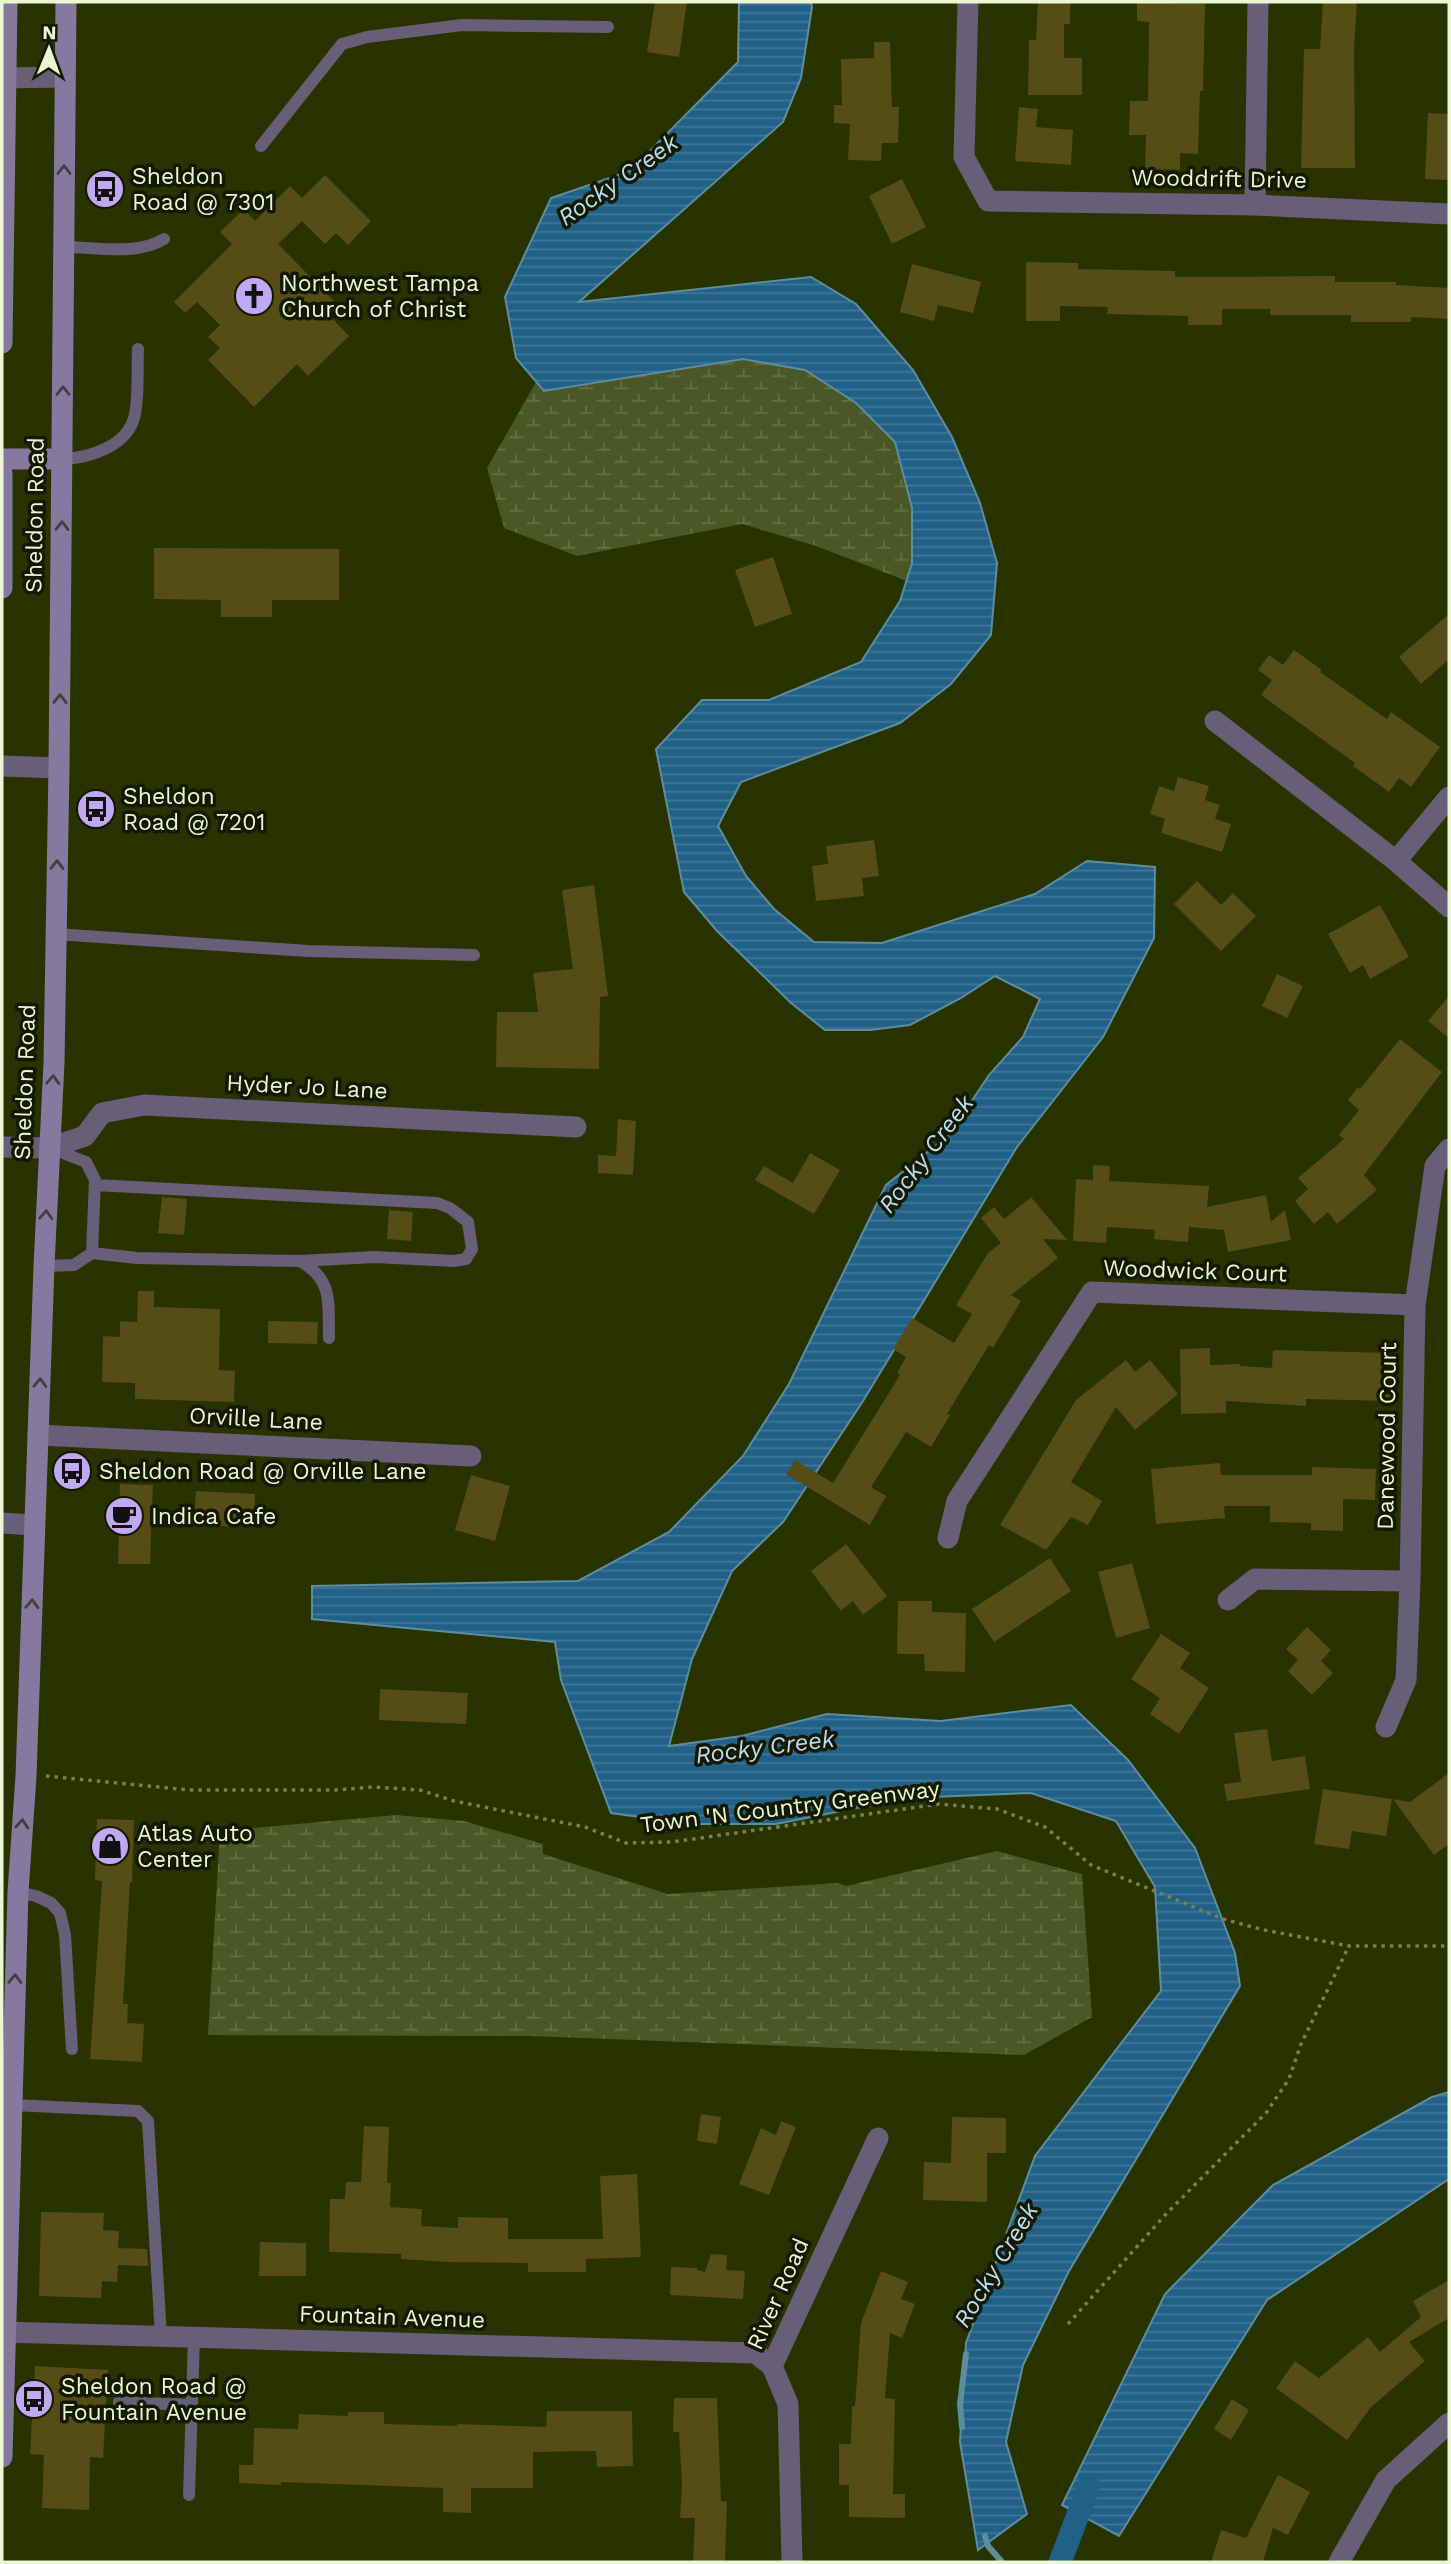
<svg xmlns="http://www.w3.org/2000/svg" width="1451" height="2564" viewBox="0 0 1451 2564" font-family="'Work Sans',sans-serif">
	<style>
		.wetland { fill: url(#wetland-marsh) }
		.water { fill: url(#water-rules); stroke: #5e8d9e; stroke-width: 2 }
		.lines { fill: none; stroke-linecap: round; stroke-linejoin: round }
		.stream { stroke: #5e8d9e; stroke-width: 6 }
		.canal { stroke: #216087; stroke-width: 23 }
		.building { fill: #554c16 }
		.path { stroke: #768053; stroke-width: 3.5; stroke-dasharray: 3.5 5; stroke-linecap: butt }
		.lane { stroke: #675e77; stroke-width: 12 }
		.street { stroke: #675e77; stroke-width: 21 }
		.secondary { stroke: #8679a0; stroke-width: 21 }
		.oneway { stroke: #423f41 }
		.labels { text-anchor: middle; dominant-baseline: central; stroke-width: 7; stroke-linejoin: round; paint-order: stroke }
		.poi-label { font-size: 23px; fill: #ecf6d4; stroke: #141901; text-anchor: start }
		.street-label { font-size: 23px; fill: #ecf6d4; stroke: #141901 }
		.water-label { font-size: 24px; font-style: italic; fill: #bcdcf5; stroke: #141901 }
	</style>
	<defs>
		<pattern id="wetland-marsh" width="20" height="14" patternUnits="userSpaceOnUse" patternTransform="scale(1.75)"><rect width="20" height="14" fill="#4b5726"/><path d="M1 5h8M5 5V1M11 12h8M15 12V8" fill="none" stroke="#657045"/></pattern>
		<pattern id="water-rules" width="6" height="5" patternUnits="userSpaceOnUse" patternTransform="scale(1.75)"><rect width="6" height="5" fill="#216087"/><path d="M0 2.5h6" fill="none" stroke="#417797"/></pattern>
	</defs>
	<rect width="100%" height="100%" fill="#293300"/>
	<path class="wetland" d="M 743,359 L 805,370 L 856,403 L 895,442 L 912,508 L 912,563 L 907,581 L 816,546 L 742,524 L 577,556 L 504,528 L 487,468 L 536,382 L 544,391 Z
		M 396,1815 L 464,1821 L 543,1844 L 543,1854 L 668,1894 L 838,1883 L 846,1886 L 997,1851 L 1082,1874 L 1092,2017 L 1024,2055 L 531,2036 L 208,2035 L 220,1831 Z"/>
	<path class="water" d="M 739,2 L 811,2 L 812,7 L 801,78 L 783,122 L 579,302 L 811,277 L 856,304 L 913,370 L 952,437 L 980,503 L 997,563 L 991,635 L 951,684 L 900,723 L 741,782 L 718,826 L 746,876 L 774,909 L 814,942 L 882,943 L 1035,894 L 1087,861 L 1155,867 L 1154,938 L 1103,1037 L 1017,1147 L 863,1401 L 783,1522 L 732,1571 L 692,1659 L 669,1746 L 742,1736 L 827,1714 L 941,1721 L 1071,1705 L 1128,1760 L 1195,1848 L 1235,1953 L 1240,1986 L 1069,2271 L 1023,2365 L 1006,2442 L 1027,2514 L 978,2550 L 960,2442 L 966,2343 L 1035,2156 L 1161,1991 L 1155,1887 L 1116,1821 L 1031,1793 L 907,1798 L 776,1824 L 691,1824 L 611,1813 L 561,1680 L 555,1642 L 312,1619 L 312,1586 L 578,1581 L 669,1532 L 743,1456 L 789,1384 L 886,1185 L 949,1135 L 989,1075 L 1023,1037 L 1040,999 L 995,976 L 961,998 L 910,1025 L 870,1030 L 825,1030 L 791,1003 L 751,964 L 717,931 L 684,892 L 656,749 L 702,700 L 769,700 L 861,662 L 900,601 L 912,563 L 912,508 L 895,442 L 856,403 L 805,370 L 743,359 L 544,391 L 516,358 L 505,297 L 551,198 L 630,171 L 738,62 Z
		M 1449,2092 L 1449,2179 L 1267,2300 L 1119,2536 L 1062,2505 L 1165,2294 L 1273,2185 L 1432,2097 Z"/>
	<g class="lines">
		<path class="stream" d="M 962,2427 L 960,2404 L 966,2354
			M 985,2536 L 988,2546 L 1002,2562"/>
		<path class="canal" d="M 1060,2562 L 1089,2486"/>
	</g>
	<path class="building" d="M 655,2 L 687,2 L 679,57 L 647,52 Z
		M 1038,2 L 1070,2 L 1070,24 L 1064,24 L 1064,58 L 1082,58 L 1082,95 L 1028,95 L 1029,40 L 1036,40 Z
		M 1137,2 L 1205,4 L 1203,91 L 1200,91 L 1198,154 L 1180,153 L 1180,170 L 1145,169 L 1146,135 L 1129,135 L 1130,101 L 1148,101 L 1149,22 L 1137,21 Z
		M 1323,2 L 1357,2 L 1354,49 L 1355,168 L 1301,168 L 1304,49 L 1320,49 Z
		M 874,42 L 890,42 L 892,107 L 899,107 L 898,143 L 882,143 L 881,161 L 848,160 L 850,124 L 834,123 L 834,105 L 842,105 L 841,59 L 874,58 Z
		M 1019,107 L 1038,109 L 1036,127 L 1073,130 L 1071,165 L 1015,161 Z
		M 1428,113 L 1449,114 L 1449,180 L 1425,179 Z
		M 325,175 L 371,221 L 348,245 L 336,233 L 325,244 L 302,221 L 278,244 L 336,303 L 326,312 L 349,336 L 308,376 L 297,364 L 254,407 L 208,360 L 220,348 L 208,337 L 220,325 L 197,302 L 185,313 L 174,302 L 232,244 L 220,232 L 244,209 L 255,221 L 290,186 L 302,198 Z
		M 902,179 L 926,227 L 892,244 L 869,196 Z
		M 1026,262 L 1078,263 L 1078,269 L 1175,271 L 1175,277 L 1335,276 L 1335,282 L 1396,282 L 1396,285 L 1449,288 L 1449,319 L 1411,317 L 1411,322 L 1351,322 L 1351,315 L 1270,315 L 1270,309 L 1222,309 L 1222,325 L 1188,325 L 1188,316 L 1107,314 L 1108,307 L 1060,306 L 1060,321 L 1026,321 Z
		M 912,264 L 981,282 L 973,313 L 938,305 L 934,321 L 900,312 Z
		M 154,548 L 339,549 L 339,600 L 272,600 L 272,617 L 221,617 L 221,600 L 154,599 Z
		M 773,557 L 792,614 L 755,627 L 735,570 Z
		M 1449,614 L 1449,659 L 1421,684 L 1399,657 Z
		M 1294,650 L 1322,670 L 1320,672 L 1387,719 L 1391,712 L 1440,747 L 1411,787 L 1399,778 L 1389,792 L 1353,766 L 1355,763 L 1261,695 L 1272,680 L 1258,670 L 1269,655 L 1283,665 Z
		M 1178,777 L 1209,786 L 1205,800 L 1220,805 L 1215,819 L 1231,824 L 1222,852 L 1161,833 L 1165,819 L 1150,814 L 1159,786 L 1174,791 Z
		M 874,840 L 879,876 L 862,878 L 864,896 L 816,901 L 812,866 L 828,864 L 826,846 Z
		M 1197,881 L 1221,905 L 1233,893 L 1256,916 L 1221,951 L 1174,904 Z
		M 594,885 L 608,996 L 600,997 L 599,1069 L 496,1067 L 497,1012 L 538,1012 L 533,973 L 573,969 L 562,890 Z
		M 1380,905 L 1409,957 L 1370,979 L 1363,965 L 1350,973 L 1328,934 Z
		M 1277,974 L 1303,986 L 1287,1018 L 1262,1006 Z
		M 1449,996 L 1449,1038 L 1428,1021 Z
		M 1400,1039 L 1442,1072 L 1364,1175 L 1377,1190 L 1337,1224 L 1328,1212 L 1314,1224 L 1295,1201 L 1308,1189 L 1298,1178 L 1344,1139 L 1339,1135 L 1359,1110 L 1348,1100 L 1358,1087 L 1360,1089 Z
		M 618,1119 L 636,1121 L 633,1175 L 598,1173 L 598,1155 L 616,1156 Z
		M 810,1153 L 840,1170 L 814,1214 L 755,1180 L 764,1166 L 793,1183 Z
		M 1093,1165 L 1110,1166 L 1109,1181 L 1209,1186 L 1207,1207 L 1266,1195 L 1271,1222 L 1285,1210 L 1291,1240 L 1228,1252 L 1224,1230 L 1189,1227 L 1188,1242 L 1154,1239 L 1155,1230 L 1107,1227 L 1106,1243 L 1073,1241 L 1076,1179 L 1093,1180 Z
		M 162,1197 L 187,1199 L 184,1235 L 158,1233 Z
		M 1031,1197 L 1067,1240 L 1043,1239 L 1058,1258 L 1011,1295 L 1021,1301 L 993,1348 L 989,1345 L 947,1414 L 950,1415 L 931,1447 L 906,1432 L 871,1487 L 886,1496 L 870,1525 L 786,1474 L 795,1460 L 833,1483 L 900,1375 L 897,1373 L 906,1357 L 893,1349 L 912,1318 L 954,1343 L 972,1314 L 956,1305 L 988,1253 L 1001,1243 L 981,1218 L 994,1207 L 1004,1219 Z
		M 389,1210 L 413,1212 L 411,1241 L 387,1239 Z
		M 138,1291 L 154,1291 L 154,1307 L 220,1309 L 219,1370 L 235,1371 L 234,1402 L 135,1399 L 135,1383 L 102,1382 L 103,1336 L 120,1337 L 120,1321 L 137,1322 Z
		M 268,1321 L 318,1322 L 317,1344 L 268,1343 Z
		M 1210,1348 L 1210,1365 L 1240,1364 L 1240,1366 L 1272,1368 L 1273,1350 L 1390,1353 L 1390,1401 L 1306,1399 L 1306,1406 L 1226,1401 L 1226,1413 L 1181,1414 L 1180,1349 Z
		M 1126,1360 L 1135,1372 L 1150,1360 L 1178,1394 L 1135,1430 L 1116,1407 L 1071,1482 L 1102,1501 L 1088,1525 L 1071,1517 L 1046,1550 L 1000,1525 L 1076,1400 Z
		M 1220,1463 L 1221,1475 L 1312,1475 L 1312,1467 L 1376,1469 L 1375,1500 L 1343,1499 L 1343,1531 L 1311,1530 L 1311,1523 L 1270,1522 L 1270,1506 L 1224,1506 L 1225,1518 L 1156,1524 L 1151,1469 Z
		M 471,1475 L 510,1486 L 495,1541 L 455,1530 Z
		M 120,1484 L 153,1485 L 150,1564 L 118,1564 Z
		M 196,1491 L 255,1494 L 254,1511 L 239,1510 L 238,1527 L 194,1524 Z
		M 846,1544 L 887,1596 L 863,1615 L 853,1601 L 841,1611 L 811,1571 Z
		M 1050,1558 L 1071,1591 L 994,1642 L 972,1609 Z
		M 1132,1563 L 1150,1628 L 1116,1638 L 1098,1572 Z
		M 898,1601 L 932,1601 L 932,1612 L 966,1613 L 965,1672 L 925,1671 L 924,1654 L 897,1654 Z
		M 1307,1627 L 1331,1650 L 1321,1661 L 1333,1673 L 1312,1695 L 1288,1671 L 1298,1660 L 1286,1649 Z
		M 1161,1634 L 1190,1653 L 1180,1668 L 1209,1688 L 1179,1734 L 1150,1714 L 1160,1698 L 1131,1679 Z
		M 380,1689 L 468,1693 L 466,1724 L 379,1720 Z
		M 1267,1729 L 1272,1761 L 1305,1756 L 1310,1789 L 1227,1801 L 1224,1784 L 1241,1782 L 1234,1733 Z
		M 1449,1773 L 1449,1844 L 1434,1855 L 1393,1799 L 1410,1802 Z
		M 1323,1789 L 1392,1799 L 1386,1836 L 1352,1831 L 1349,1849 L 1314,1844 Z
		M 97,1819 L 134,1820 L 132,1882 L 130,1882 L 123,2004 L 128,2004 L 127,2023 L 144,2024 L 142,2062 L 90,2059 L 102,1881 L 95,1880 Z
		M 701,2114 L 721,2117 L 717,2144 L 697,2141 Z
		M 952,2117 L 1006,2118 L 1006,2153 L 987,2153 L 987,2202 L 923,2200 L 924,2162 L 951,2163 Z
		M 781,2121 L 796,2127 L 769,2195 L 739,2184 L 761,2128 L 776,2135 Z
		M 364,2126 L 389,2127 L 387,2183 L 391,2183 L 390,2207 L 422,2209 L 421,2226 L 458,2228 L 458,2217 L 508,2218 L 508,2239 L 603,2239 L 600,2176 L 637,2174 L 641,2257 L 586,2259 L 586,2272 L 528,2272 L 528,2263 L 448,2262 L 401,2259 L 401,2254 L 329,2252 L 330,2199 L 345,2199 L 346,2182 L 361,2182 Z
		M 41,2212 L 104,2213 L 103,2230 L 119,2231 L 118,2248 L 147,2249 L 148,2266 L 118,2265 L 117,2282 L 102,2281 L 101,2298 L 39,2296 Z
		M 260,2242 L 306,2243 L 306,2276 L 259,2276 Z
		M 711,2254 L 727,2255 L 726,2270 L 745,2271 L 743,2299 L 670,2295 L 671,2267 L 697,2268 L 697,2270 L 705,2272 Z
		M 881,2271 L 908,2282 L 901,2299 L 915,2304 L 902,2338 L 890,2333 L 885,2398 L 895,2399 L 893,2494 L 905,2494 L 905,2518 L 849,2517 L 849,2485 L 839,2485 L 839,2444 L 851,2444 L 852,2406 L 855,2406 L 861,2323 Z
		M 1449,2280 L 1449,2318 L 1409,2342 L 1425,2361 L 1371,2407 L 1347,2440 L 1276,2388 L 1295,2361 L 1319,2378 L 1368,2337 L 1380,2352 L 1421,2317 L 1413,2301 Z
		M 35,2366 L 108,2370 L 103,2458 L 90,2457 L 89,2510 L 42,2508 L 44,2455 L 30,2454 Z
		M 674,2398 L 717,2398 L 721,2501 L 727,2502 L 725,2562 L 693,2562 L 695,2518 L 680,2518 L 682,2484 L 679,2432 L 673,2432 Z
		M 1232,2399 L 1249,2410 L 1231,2440 L 1214,2429 Z
		M 547,2411 L 632,2411 L 633,2466 L 597,2467 L 596,2451 L 533,2452 L 533,2488 L 471,2488 L 471,2513 L 443,2512 L 443,2488 L 281,2482 L 281,2485 L 239,2483 L 239,2465 L 253,2465 L 254,2428 L 298,2429 L 299,2414 L 348,2416 L 348,2412 L 384,2412 L 384,2424 L 457,2426 L 457,2424 L 546,2427 Z
		M 1278,2475 L 1310,2492 L 1288,2535 L 1273,2528 L 1263,2562 L 1211,2562 L 1221,2530 L 1246,2538 Z"/>
	<g class="lines">
		<path class="path" d="M 46,1776 L 189,1790 L 335,1790 L 373,1787 L 420,1790 L 454,1801 L 585,1827 L 626,1843 L 672,1842 L 939,1804 L 997,1809 L 1045,1827 L 1091,1865 L 1223,1919 L 1264,1930 L 1349,1946 L 1449,1946
			M 1068,2324 L 1166,2214 L 1266,2113 L 1289,2079 L 1301,2044 L 1349,1946"/>
		<path class="lane" d="M 261,146 L 342,44 L 367,37 L 462,25 L 608,27
			M 65,247 C 95,247 137,256 164,239
			M 62,459 C 90,458 129,446 135,414 C 139,393 137,370 138,349
			M 55,934 L 308,951 L 474,955
			M 95,1185 L 437,1203 L 450,1208 L 468,1222 L 472,1249 L 466,1259 L 454,1261 L 374,1257 L 300,1261
			M 92,1253 L 137,1258 L 300,1261 C 334,1280 328,1304 329,1338
			M 44,1266 L 74,1265 L 92,1253 L 95,1180 L 86,1162 L 50,1148
			M 18,1892 L 36,1896 L 51,1903 L 60,1913 L 65,1935 L 72,2049
			M 13,2105 L 138,2111 L 148,2121 L 161,2337
			M 119,2402 L 192,2405
			M 189,2495 L 194,2337"/>
		<path class="street" d="M 968,2 L 964,157 L 988,201 L 1255,205 L 1449,214
			M 2,78 L 65,77
			M 1255,205 L 1258,2
			M 1215,721 L 1396,861 L 1449,907
			M 2,766 L 59,768
			M 1396,861 L 1449,797
			M 2,1147 L 49,1148 L 85,1136 L 102,1113 L 144,1105 L 576,1127
			M 38,1435 L 471,1456
			M 2,1523 L 34,1525
			M 948,1538 L 957,1501 L 1092,1292 L 1415,1305
			M 1228,1600 L 1255,1579 L 1410,1581
			M 1386,1727 L 1406,1680 L 1410,1581 L 1415,1305 L 1435,1166 L 1449,1149
			M 2,2332 L 755,2353 L 772,2366
			M 792,2562 L 788,2404 L 772,2366 L 878,2138
			M 1339,2562 L 1386,2480 L 1449,2423"/>
		<path class="secondary" d="M 2,343 L 7,2
			M 2,459 L 62,459
			M 2,473 L 2,588
			M 2,2457 L 18,1892 L 26,1776 L 44,1266 L 54,1063 L 59,768 L 66,2"/>
	</g>
	<defs><path id="oneway-chevron" d="M-2-3.5L2.5 0L-2 3.5" fill="none" stroke-width="1.6" stroke-linecap="round" stroke-linejoin="round" transform="scale(1.75)"/></defs>
	<g class="oneway">
		<use href="#oneway-chevron" transform="translate(64 170) rotate(-90)"/>
		<use href="#oneway-chevron" transform="translate(63 391) rotate(-90)"/>
		<use href="#oneway-chevron" transform="translate(62 526) rotate(-89)"/>
		<use href="#oneway-chevron" transform="translate(60 699) rotate(-89)"/>
		<use href="#oneway-chevron" transform="translate(57 865) rotate(-89)"/>
		<use href="#oneway-chevron" transform="translate(53 1080) rotate(-87)"/>
		<use href="#oneway-chevron" transform="translate(46 1215) rotate(-87)"/>
		<use href="#oneway-chevron" transform="translate(40 1383) rotate(-88)"/>
		<use href="#oneway-chevron" transform="translate(32 1604) rotate(-88)"/>
		<use href="#oneway-chevron" transform="translate(22 1824) rotate(-86)"/>
		<use href="#oneway-chevron" transform="translate(15 1979) rotate(-88)"/>
	</g>
	<defs>
		<symbol id="bus-disc" viewBox="-11 -11 22 22"><circle r="9.5" fill="#c2a7f2" stroke="#141901"/><path d="M-5-6H5V4H4V6H2V4H-2V6H-4V4H-5ZM-3.5-4V0h7V-4ZM-3.5 1.2v1.5H-2V1.2ZM2 1.2v1.5H3.5V1.2Z" fill="#111"/></symbol>
		<symbol id="church-disc" viewBox="-11 -11 22 22"><circle r="9.5" fill="#c2a7f2" stroke="#141901"/><path d="M-1.2-6h2.4v3.5h3.3v2.4h-3.3V6h-2.4V-.1h-3.3v-2.4h3.3Z" fill="#111"/></symbol>
		<symbol id="cafe-disc" viewBox="-11 -11 22 22"><circle r="9.5" fill="#c2a7f2" stroke="#141901"/><path d="M-5.5-4.5H6V0H3Q3 3.5 0 3.5H-2.5Q-5.5 3.5-5.5 0ZM3-3.2v2h1.7v-2ZM-6 4.5H4V6H-6Z" fill="#111"/></symbol>
		<symbol id="shop-disc" viewBox="-11 -11 22 22"><circle r="9.5" fill="#c2a7f2" stroke="#141901"/><path d="M-5-2.5h2.3a2.7 3.5 0 0 1 5.4 0H5L5.5 6h-11ZM-1.5-2.5h3a1.5 2.3 0 0 0-3 0Z" fill="#111"/></symbol>
	</defs>
	<g fill-rule="evenodd">
		<use href="#bus-disc" x="83" y="167" width="44" height="44"/>
		<use href="#church-disc" x="232" y="274" width="44" height="44"/>
		<use href="#bus-disc" x="74" y="787" width="44" height="44"/>
		<use href="#bus-disc" x="50" y="1449" width="44" height="44"/>
		<use href="#cafe-disc" x="102" y="1494" width="44" height="44"/>
		<use href="#shop-disc" x="88" y="1824" width="44" height="44"/>
		<use href="#bus-disc" x="12" y="2377" width="44" height="44"/>
	</g>
	<g class="labels">
		<g class="poi-label">
			<text x="132" y="176">Sheldon<tspan x="132" dy="26">Road @ 7301</tspan></text>
			<text x="281" y="283">Northwest Tampa<tspan x="281" dy="26">Church of Christ</tspan></text>
			<text x="123" y="796">Sheldon<tspan x="123" dy="26">Road @ 7201</tspan></text>
			<text x="99" y="1471">Sheldon Road @ Orville Lane</text>
			<text x="151" y="1516">Indica Cafe</text>
			<text x="137" y="1833">Atlas Auto<tspan x="137" dy="26">Center</tspan></text>
			<text x="61" y="2386">Sheldon Road @<tspan x="61" dy="26">Fountain Avenue</tspan></text>
		</g>
		<g class="street-label">
			<text transform="translate(1219 179) rotate(1)">Wooddrift Drive</text>
			<text transform="translate(35 515) rotate(-89)">Sheldon Road</text>
			<text transform="translate(25 1082) rotate(-88)">Sheldon Road</text>
			<text transform="translate(307 1087) rotate(3)">Hyder Jo Lane</text>
			<text transform="translate(1195 1271) rotate(2)">Woodwick Court</text>
			<text transform="translate(256 1419) rotate(3)">Orville Lane</text>
			<text transform="translate(1387 1436) rotate(-89)">Danewood Court</text>
			<text transform="translate(790 1807) rotate(-7)">Town 'N Country Greenway</text>
			<text transform="translate(778 2294) rotate(-66)">River Road</text>
			<text transform="translate(392 2317) rotate(2)">Fountain Avenue</text>
		</g>
		<g class="water-label">
			<text transform="translate(618 180) rotate(-35)">Rocky Creek</text>
			<text transform="translate(926 1154) rotate(-53)">Rocky Creek</text>
			<text transform="translate(765 1747) rotate(-7)">Rocky Creek</text>
			<text transform="translate(996 2265) rotate(-59)">Rocky Creek</text>
		</g>
	</g>
	<rect width="1451" height="2564" fill="none" stroke="#ecf6d4" stroke-width="7"/>
	<g transform="translate(49 49) rotate(1)" stroke="#141901" stroke-width="5" paint-order="stroke">
	<path d="M0-5L12 26L0 18L-12 26Z" fill="#ecf6d4"/>
	<text y="-10" font-size="19" font-weight="bold" text-anchor="middle" fill="#ecf6d4">N</text>
	</g>
</svg>
